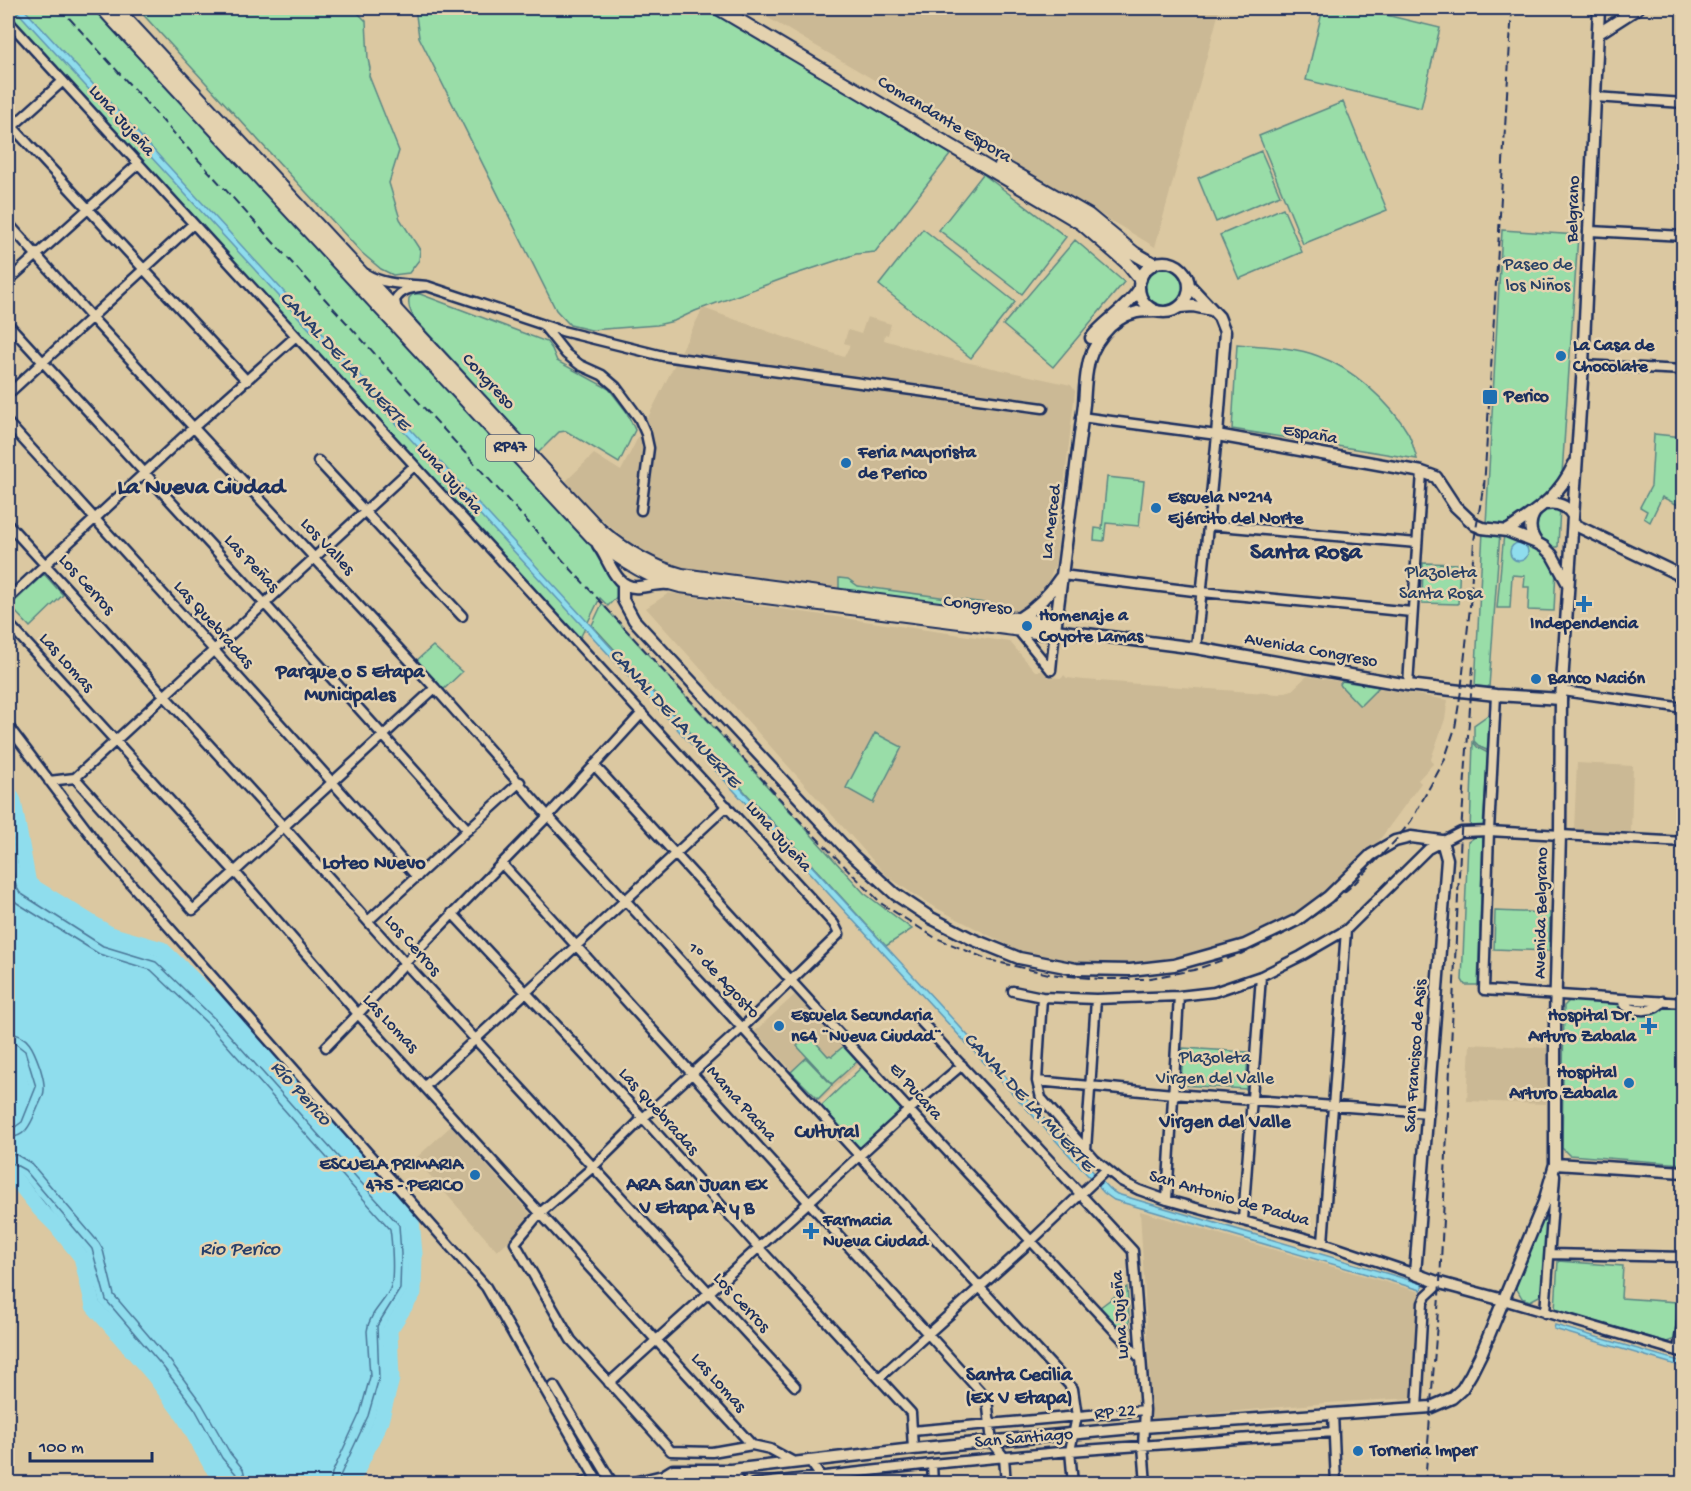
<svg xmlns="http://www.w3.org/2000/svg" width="1691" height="1491" viewBox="0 0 1691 1491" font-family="'Gochi Hand',sans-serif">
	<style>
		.built { fill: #cbb995 }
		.green { fill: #99dda8; stroke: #5a8683; stroke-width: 1.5 }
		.water { fill: #8fdded; stroke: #6197b4; stroke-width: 1.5 }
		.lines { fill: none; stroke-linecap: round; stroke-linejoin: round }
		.shore { stroke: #497597; stroke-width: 1.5 }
		.river { stroke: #8fdded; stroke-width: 15 }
		.minor-casing { stroke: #1b2f5e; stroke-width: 13 }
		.tertiary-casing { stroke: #1b2f5e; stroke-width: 15 }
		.secondary-casing { stroke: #1b2f5e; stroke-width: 15 }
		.primary-casing { stroke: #1b2f5e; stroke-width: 16 }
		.minor { stroke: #e4d2af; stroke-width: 8 }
		.tertiary { stroke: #e4d2af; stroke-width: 10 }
		.secondary { stroke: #e4d2af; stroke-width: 10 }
		.primary { stroke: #e4d2af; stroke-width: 12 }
		.rail { stroke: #1b2f5e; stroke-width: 2; stroke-dasharray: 9 4.5; stroke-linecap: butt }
		.poi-dot { fill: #1f6fb2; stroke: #e4d2af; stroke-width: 2 }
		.labels { text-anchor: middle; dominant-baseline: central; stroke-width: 5; stroke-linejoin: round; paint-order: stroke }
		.shield { fill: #e4d2af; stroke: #576076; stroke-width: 1.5 }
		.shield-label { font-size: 16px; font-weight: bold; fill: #1b2f5e }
		.street-label { font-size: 18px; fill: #1b2f5e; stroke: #e4d2af }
		.park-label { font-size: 18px; fill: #284065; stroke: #e4d2af }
		.poi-label { font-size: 18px; font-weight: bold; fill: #1b2f5e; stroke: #e4d2af; text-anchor: start }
		.water-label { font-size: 20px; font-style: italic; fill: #27406c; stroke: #e4d2af }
		.neighbourhood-label { font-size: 20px; font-weight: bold; fill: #1b2f5e; stroke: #e4d2af }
		.district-label { font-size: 24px; font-weight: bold; fill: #1b2f5e; stroke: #e4d2af }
	</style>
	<rect width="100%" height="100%" fill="#dbc8a1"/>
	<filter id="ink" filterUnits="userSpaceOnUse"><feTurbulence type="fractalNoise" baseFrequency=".0167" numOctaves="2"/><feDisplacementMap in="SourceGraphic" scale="12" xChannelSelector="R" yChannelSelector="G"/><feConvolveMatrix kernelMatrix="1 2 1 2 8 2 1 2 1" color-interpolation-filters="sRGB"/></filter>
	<g filter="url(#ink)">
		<path class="built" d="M 751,8 L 1220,8 L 1155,247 L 941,119 Z
			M 703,308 L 778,335 L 844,357 L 850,345 L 844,343 L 848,330 L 861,334 L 867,317 L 891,324 L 888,335 L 885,334 L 884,340 L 947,358 L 1071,385 L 1075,391 L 1055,565 L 1049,580 L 1042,590 L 1024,608 L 1013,612 L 994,612 L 678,569 L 662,563 L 633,545 L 607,524 L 585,503 L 566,481 L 594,454 L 621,471 Z
			M 669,593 L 1010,642 L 1035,671 L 1044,671 L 1048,677 L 1062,678 L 1064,675 L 1067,678 L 1084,680 L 1279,694 L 1292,690 L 1307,676 L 1448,700 L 1445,719 L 1431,759 L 1433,764 L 1418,780 L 1421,783 L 1378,842 L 1337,882 L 1301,909 L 1272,925 L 1241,939 L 1201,952 L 1178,958 L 1137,963 L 1113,964 L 1065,961 L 1021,952 L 940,910 L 916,896 L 887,876 L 646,608 Z
			M 1577,763 L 1633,766 L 1631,832 L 1574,830 Z
			M 798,992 L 862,1061 L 820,1101 L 755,1031 Z
			M 1470,1044 L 1548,1048 L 1546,1104 L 1467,1101 Z
			M 451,1126 L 534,1218 L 497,1251 L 415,1159 Z
			M 1140,1211 L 1420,1292 L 1414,1348 L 1412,1398 L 1326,1403 L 1152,1419 Z"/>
		<path class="green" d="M 8,8 L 98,8 L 593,540 L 625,588 L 608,606 L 600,598 L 579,640 L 8,15 Z
			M 137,8 L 353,8 L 366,21 L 368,59 L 370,68 L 369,76 L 399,151 L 389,183 L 400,219 L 420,250 L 419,260 L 409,273 L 393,275 L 381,269 L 362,253 Z
			M 415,8 L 710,8 L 953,151 L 875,252 L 856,254 L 790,276 L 695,311 L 674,321 L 657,325 L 591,330 L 570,325 L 556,310 L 419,37 Z
			M 1323,8 L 1357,8 L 1440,28 L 1421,108 L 1306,80 Z
			M 1343,102 L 1387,210 L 1303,244 L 1259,136 Z
			M 1261,151 L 1280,195 L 1216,222 L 1198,178 Z
			M 983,174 L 1066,237 L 1022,294 L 939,230 Z
			M 1283,208 L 1302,252 L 1239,279 L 1220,235 Z
			M 923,229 L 1015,302 L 971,358 L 879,285 Z
			M 1502,230 L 1578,235 L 1562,474 L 1557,484 L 1542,499 L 1512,524 L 1486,525 Z
			M 1075,240 L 1124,282 L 1053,367 L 1003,325 Z
			M1143 288a21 21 0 1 1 42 0a21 21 0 1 1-42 0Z
			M 413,294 L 420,294 L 547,342 L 552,349 L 557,361 L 609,389 L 626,411 L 635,430 L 619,463 L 566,431 L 559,432 L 538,453 L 414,318 C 410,311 408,306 409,298 Z
			M 1237,344 C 1261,346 1296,347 1318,356 C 1352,368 1390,402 1408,433 C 1412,440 1414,450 1417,459 L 1232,429 Z
			M 1654,434 L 1683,437 L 1683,493 L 1678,505 L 1662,497 L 1650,522 L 1644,518 L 1647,511 L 1640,507 L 1651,486 Z
			M 1107,477 L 1144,481 L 1139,526 L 1106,523 L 1104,541 L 1094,540 L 1095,528 L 1102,529 Z
			M 1560,506 L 1558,547 L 1550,547 L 1538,541 L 1532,521 L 1540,509 Z
			M 1483,531 L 1500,532 L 1489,687 L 1475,686 Z
			M 1504,533 L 1542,549 L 1556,568 L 1554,611 L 1528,610 L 1529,587 L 1524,587 L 1525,576 L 1512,575 L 1510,608 L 1497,608 Z
			M 1423,563 L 1460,564 L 1458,604 L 1422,603 Z
			M 44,574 L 63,595 L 30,627 L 10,606 Z
			M 839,578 L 848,579 L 858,586 L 992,604 L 992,610 L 839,592 Z
			M 602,604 L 864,893 L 912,929 L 886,946 L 592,625 Z
			M 433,646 L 462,672 L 443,690 L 416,661 Z
			M 1342,681 L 1379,687 L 1361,705 L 1359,705 L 1341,686 L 1340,684 Z
			M 1491,713 L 1489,751 L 1480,747 L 1474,741 L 1474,725 Z
			M 875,733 L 902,747 L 873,803 L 846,788 Z
			M 1473,742 L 1478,748 L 1488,753 L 1483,827 L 1474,833 L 1470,831 Z
			M 1475,837 L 1483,837 L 1478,985 L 1465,985 L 1462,980 L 1468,842 Z
			M 1495,911 L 1550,913 L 1549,951 L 1494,949 Z
			M 1570,1000 L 1683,1006 L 1683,1164 L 1569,1155 L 1562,1148 L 1564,1006 Z
			M 809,1035 L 828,1056 L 830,1055 L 832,1056 L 846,1044 L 860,1059 L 832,1084 L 797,1046 Z
			M 1183,1048 L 1248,1052 L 1246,1089 L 1181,1085 Z
			M 806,1058 L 832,1085 L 818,1099 L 791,1072 Z
			M 866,1063 L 907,1106 L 861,1150 L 820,1107 Z
			M 1548,1207 L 1543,1294 L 1530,1301 L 1522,1298 L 1514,1284 Z
			M 1558,1261 L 1623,1266 L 1621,1298 L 1677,1302 L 1675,1339 L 1667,1342 L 1555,1310 Z
			M 1127,1287 L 1131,1345 L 1099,1308 Z"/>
		<path class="water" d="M 14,8 L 23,8 L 1109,1189 L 1117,1194 L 1423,1284 L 1421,1290 L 1114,1200 L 1104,1193 Z
			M1510 552a9 9 0 1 1 18 0a9 9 0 1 1-18 0Z
			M 8,789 L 14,801 L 29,884 L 110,934 L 162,949 L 225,1010 L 412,1220 L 415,1254 L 414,1293 L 390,1330 L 392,1379 L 381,1421 L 351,1483 L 226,1483 L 211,1466 L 184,1417 L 154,1376 L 93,1306 L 81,1257 L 57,1227 L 40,1210 L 16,1180 L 8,1175 L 8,1121 L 22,1087 L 13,1058 L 8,1055 Z
			M 1555,1325 L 1683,1362 L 1683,1367 L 1554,1329 Z"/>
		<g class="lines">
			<path class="shore" d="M 8,802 L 18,861 L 25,888 L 107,939 L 160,955 L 221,1014 L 406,1222 L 409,1254 L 408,1291 L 384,1328 L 386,1379 L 375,1419 L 347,1479 L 346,1484
				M 8,846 L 16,886 L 20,893 L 103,946 L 156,962 L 215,1019 L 399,1225 L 401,1254 L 400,1289 L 377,1326 L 379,1378 L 368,1416 L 340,1476 L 339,1484
				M 8,890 L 12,898 L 17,903 L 99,954 L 151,970 L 209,1025 L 390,1229 C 392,1242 394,1273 391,1286 C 387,1301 369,1312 367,1331 L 370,1377 L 360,1413 L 332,1473 L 330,1484
				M 8,1033 C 29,1034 34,1050 40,1067 C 42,1074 45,1082 44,1090 C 44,1096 40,1102 38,1107 C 31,1123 27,1137 8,1138
				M 8,1042 L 16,1044 L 25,1051 L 36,1087 L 22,1122 L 15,1127 L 8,1129
				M 8,1050 L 12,1050 L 18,1055 L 28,1085 L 15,1118 L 12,1121 L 8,1121
				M 8,1154 L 17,1155 L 31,1163 L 99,1243 L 103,1250 L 114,1295 L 171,1362 L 202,1404 L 230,1453 L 243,1469 L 247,1484
				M 8,1163 L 14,1164 L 25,1170 L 92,1249 L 106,1300 L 164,1368 L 195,1409 L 222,1458 L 236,1474 L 238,1484
				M 8,1170 L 12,1171 L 21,1176 L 86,1253 L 99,1303 L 158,1373 L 189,1414 L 216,1463 L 229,1478 L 230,1484"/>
			<path class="river" d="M 8,789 L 14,801 L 29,884 L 110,934 L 162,949 L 225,1010 L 412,1220 L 415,1254 L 414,1293 L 390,1330 L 392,1379 L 381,1421 L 351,1484
				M 8,1055 L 13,1058 L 22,1087 L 8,1121
				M 8,1175 L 16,1180 L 40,1210 L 57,1227 L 81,1257 L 93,1306 L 154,1376 L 184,1417 L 211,1466 L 226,1484"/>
			<defs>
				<path id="minor" d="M 8,21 L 834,924 L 839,934 L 743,1027 L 643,1118 L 593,1167 L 540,1213 L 515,1243 L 571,1340 L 671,1451 L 712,1452 L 752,1445 L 770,1449 L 792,1461
					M 1595,97 L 1684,103
					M 8,122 L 247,381
					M 12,127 L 63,81
					M 8,223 L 92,318 L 435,688 L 548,816 L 1073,1389 L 1077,1416 L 1070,1451 L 1073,1484
					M 1590,231 L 1684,236
					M 366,274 C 384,285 406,284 427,286 C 413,288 402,288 395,300 L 397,310
					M 8,281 L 138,164
					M 427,286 L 562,331 L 663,356 L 1043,408
					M 8,324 L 264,603 L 468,830
					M 543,325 L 566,354 L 580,365 L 602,375 L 616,387 L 639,418 L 646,434 L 649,448 L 641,510
					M 1583,365 L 1684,370
					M 8,394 L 193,224
					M 1081,417 L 1217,435 L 1196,648
					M 8,423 L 213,649 L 417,877
					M 318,461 L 462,616
					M 8,524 L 284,827 L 405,963 L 795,1386
					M 1208,525 L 1417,543
					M 1062,575 L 1202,592 L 1412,612
					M 8,599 L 194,427 L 295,337
					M 8,623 L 235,872 L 358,1014 L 752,1445
					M 1017,629 L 1051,670
					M 1051,670 L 1055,630
					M 1408,685 L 1422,472
					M 1563,691 L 1684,708
					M 1496,695 L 1489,831 L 1484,990 L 1684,1003
					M 8,726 L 108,858 L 486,1287 L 599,1484
					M 594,765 L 909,1110 L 1141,1359
					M 75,778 L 193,910 L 435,688
					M 75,778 L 414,466
					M 49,781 L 75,778
					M 502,864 L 987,1399 L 992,1442 L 1004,1457 L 1006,1484
					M 452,913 L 643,1118 L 759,1248 L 911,1413 L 913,1449
					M 368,921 L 520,782
					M 1013,991 L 1042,997 L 1096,999 L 1179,996 L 1214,992 L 1261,976 L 1301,956 L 1346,930 L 1428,849 L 1461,832 L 1489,831 L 1684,842
					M 1042,997 L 1037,1081 L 1041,1098 L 1094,1159 L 1121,1181 L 1139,1190 L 1167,1200 L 1323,1243 L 1415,1274
					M 1622,999 L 1624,1005 C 1636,1012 1655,1013 1663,1001
					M 915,1015 L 1133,1251 L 1145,1410 L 1143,1446 L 1146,1484
					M 326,1047 L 358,1014 L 405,963 L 548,816 L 642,713
					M 1037,1081 L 1173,1094 L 1429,1113
					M 425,1086 L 727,806
					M 1086,1150 L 1096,999
					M 1167,1200 L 1179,996
					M 1243,1220 L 1261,976
					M 1323,1243 L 1346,930
					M 1550,1254 L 1684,1257
					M 1503,1300 L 1684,1353
					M 1545,1313 L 1555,1176
					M 1678,1351 L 1684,1310
					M 879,1378 L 1030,1242 L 1106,1170
					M 609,1383 L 809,1202 L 909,1110 L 962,1065
					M 554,1386 L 613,1484
					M 1417,1408 L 1423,1303 L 1426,1296 L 1440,1283
					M 1333,1414 L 1336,1484
					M 912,1431 L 1145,1410
					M 809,1460 L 826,1484
					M 932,1464 L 933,1484
					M 731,1470 L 741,1484
					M 753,1484 L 932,1464 L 1070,1451 L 1334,1432"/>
				<path id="tertiary" d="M 1599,33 L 1638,8
					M 1091,338 C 1105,320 1127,309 1139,289
					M 598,545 C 610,560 615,590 639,587 C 649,586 658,583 668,584
					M 623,584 L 623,600 L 634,620 L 852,855 L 895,894 L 931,918 L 972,939 L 1019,958 L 1076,969 L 1130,970 L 1174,965 L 1245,945 L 1297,920 L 1328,897 L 1371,855 L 1395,841 L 1411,837 L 1442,841 L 1447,859 L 1415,1274 L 1440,1283 L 1503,1300
					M 1018,619 C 1036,608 1049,595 1060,578
					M 1055,630 L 1084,404 C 1085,393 1085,382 1087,371 C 1090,345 1111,318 1137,312 C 1143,311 1150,311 1156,311
					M 1555,1164 L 1684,1172
					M 582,1484 L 598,1481 L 605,1484
					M 629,1484 L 663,1476 L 673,1470 L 731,1470 L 913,1449 L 1143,1427 L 1431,1407 L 1452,1398 L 1462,1389 L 1471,1374 L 1482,1352 L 1544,1202 L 1555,1164 L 1555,1019 L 1560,834 L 1561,699"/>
				<path id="secondary" d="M1139 287a25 25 0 1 1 50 0a25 25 0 1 1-50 0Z
					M 1189,285 L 1219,317 L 1225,332 L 1217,435 L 1422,472 L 1436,477 L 1455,506 L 1475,525 L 1482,528 L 1507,531 L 1537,543 L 1544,547 L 1552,555 L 1568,584
					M 1180,307 L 1193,306 L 1212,310
					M 1545,504 C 1557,502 1567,505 1573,516
					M 1535,512 C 1528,523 1529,533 1537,543
					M 1573,524 L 1684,577
					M 1507,531 C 1537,510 1558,498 1574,464
					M 1055,630 L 1196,648 L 1408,685 L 1496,695 L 1561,699 L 1583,365 L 1599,8"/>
				<path id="primary" d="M 102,8 L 593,538 C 618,558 648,578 680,586 L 1044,633 L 1055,630
					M 116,8 L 600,530 C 624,550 652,567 682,575 L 1046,623 L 1055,630
					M 718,8 L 1081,223 L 1126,262 L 1140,279
					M 1001,165 L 1088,215 L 1134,253 L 1153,264"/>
			</defs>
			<use href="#minor" class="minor-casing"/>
			<use href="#tertiary" class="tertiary-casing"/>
			<use href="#secondary" class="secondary-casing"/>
			<use href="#primary" class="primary-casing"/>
			<use href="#minor" class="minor"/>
			<use href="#tertiary" class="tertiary"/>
			<use href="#secondary" class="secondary"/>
			<use href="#primary" class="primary"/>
			<path class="rail" d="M 60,8 L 802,823 L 882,904 L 934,937 L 989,960 L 1049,974 L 1100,979 L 1145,979 L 1194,970 L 1249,951 L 1276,938 L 1302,924 L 1329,905 L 1355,883 L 1395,841 L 1411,821 L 1444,761 L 1455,728 L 1461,691 L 1470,607 L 1474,541 L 1484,483
				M 1484,489 L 1512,8
				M 1425,1484 L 1440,1283 L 1461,832 L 1473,666"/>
		</g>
	</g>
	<g class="poi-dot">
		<circle cx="1561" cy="356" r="6"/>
		<rect x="1482" y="389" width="16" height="16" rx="3"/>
		<circle cx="846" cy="463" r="6"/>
		<circle cx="1156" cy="508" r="6"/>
		<path d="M1581 595h6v6h6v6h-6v6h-6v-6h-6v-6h6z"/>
		<circle cx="1027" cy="626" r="6"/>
		<circle cx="1536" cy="679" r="6"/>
		<circle cx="779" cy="1026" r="6"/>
		<path d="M1646 1017h6v6h6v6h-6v6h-6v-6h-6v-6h6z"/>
		<circle cx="1629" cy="1083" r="6"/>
		<circle cx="475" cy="1175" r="6"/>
		<path d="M808 1222h6v6h6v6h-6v6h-6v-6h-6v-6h6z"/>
		<circle cx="1358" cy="1451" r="6"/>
	</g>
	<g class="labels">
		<rect class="shield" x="486" y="435" width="48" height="26" rx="4.5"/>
		<g class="shield-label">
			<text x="510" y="448">RP47</text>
		</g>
		<g class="street-label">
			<text transform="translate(944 120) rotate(31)">Comandante Espora</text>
			<text transform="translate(121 121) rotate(48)">Luna Jujeña</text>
			<text transform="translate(1574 209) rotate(-88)">Belgrano</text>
			<text transform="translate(488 382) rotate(47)">Congreso</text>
			<text transform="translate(1310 435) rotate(10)">España</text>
			<text transform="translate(449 479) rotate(48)">Luna Jujeña</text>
			<text transform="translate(1052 522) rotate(-83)">La Merced</text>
			<text transform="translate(327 547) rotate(47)">Los Valles</text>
			<text transform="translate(251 564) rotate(47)">Las Peñas</text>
			<text transform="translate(86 585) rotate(48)">Los Cerros</text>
			<text transform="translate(978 606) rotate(7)">Congreso</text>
			<text transform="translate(213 625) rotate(48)">Las Quebradas</text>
			<text transform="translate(1311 651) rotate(10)">Avenida Congreso</text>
			<text transform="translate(66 663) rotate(48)">Las Lomas</text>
			<text transform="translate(778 837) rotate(48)">Luna Jujeña</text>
			<text transform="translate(1542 913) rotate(-89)">Avenida Belgrano</text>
			<text transform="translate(412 946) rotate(48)">Los Cerros</text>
			<text transform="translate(723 981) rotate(47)">1º de Agosto</text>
			<text transform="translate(390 1024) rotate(47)">Las Lomas</text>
			<text transform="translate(1416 1056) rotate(-86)">San Francisco de Asis</text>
			<text transform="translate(915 1092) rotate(48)">El Pucara</text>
			<text transform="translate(741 1104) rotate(48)">Mama Pacha</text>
			<text transform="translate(658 1112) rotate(48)">Las Quebradas</text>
			<text transform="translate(1229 1199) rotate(16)">San Antonio de Padua</text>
			<text transform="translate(741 1303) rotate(47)">Los Cerros</text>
			<text transform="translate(1121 1315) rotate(-94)">Luna Jujeña</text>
			<text transform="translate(718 1383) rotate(48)">Las Lomas</text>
			<text transform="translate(1115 1413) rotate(-5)">RP 22</text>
			<text transform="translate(1024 1439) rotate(-5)">San Santiago</text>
		</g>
		<g class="park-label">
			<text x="1538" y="265">Paseo de<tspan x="1538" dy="21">los Niños</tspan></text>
			<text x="1441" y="573">Plazoleta<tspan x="1441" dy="21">Santa Rosa</tspan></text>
			<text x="1215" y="1058">Plazoleta<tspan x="1215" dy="21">Virgen del Valle</tspan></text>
		</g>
		<g class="poi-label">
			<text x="1573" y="346">La Casa de<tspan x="1573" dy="21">Chocolate</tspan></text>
			<text x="1504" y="397">Perico</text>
			<text x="858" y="453">Feria Mayorista<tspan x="858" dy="21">de Perico</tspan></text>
			<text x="1168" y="498">Escuela Nº214<tspan x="1168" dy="21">Ejército del Norte</tspan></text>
			<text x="1039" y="616">Homenaje a<tspan x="1039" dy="21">Coyote Lamas</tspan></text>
			<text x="1584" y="624" text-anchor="middle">Independencia</text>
			<text x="1548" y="679">Banco Nación</text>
			<text x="791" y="1016">Escuela Secundaria<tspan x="791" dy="21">n64 ¨Nueva Ciudad¨</tspan></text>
			<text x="1636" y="1016" text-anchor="end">Hospital Dr.<tspan x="1636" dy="21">Arturo Zabala</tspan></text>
			<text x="1617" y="1073" text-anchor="end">Hospital<tspan x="1617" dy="21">Arturo Zabala</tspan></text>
			<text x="463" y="1165" text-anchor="end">ESCUELA PRIMARIA<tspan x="463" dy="21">475 - PERICO</tspan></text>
			<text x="823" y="1221">Farmacia<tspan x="823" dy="21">Nueva Ciudad</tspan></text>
			<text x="1370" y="1451">Torneria Imper</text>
		</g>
		<g class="water-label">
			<text transform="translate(344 362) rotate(47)">CANAL DE LA MUERTE</text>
			<text transform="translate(674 719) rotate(47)">CANAL DE LA MUERTE</text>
			<text transform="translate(300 1094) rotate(48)">Río Perico</text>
			<text transform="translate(1028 1103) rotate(47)">CANAL DE LA MUERTE</text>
			<text x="240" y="1250">Rio Perico</text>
		</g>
		<g class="neighbourhood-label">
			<text x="350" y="673">Parque o 5 Etapa<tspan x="350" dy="23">Municipales</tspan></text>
			<text x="374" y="864">Loteo Nuevo</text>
			<text x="1225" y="1123">Virgen del Valle</text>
			<text x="827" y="1133">Cultural</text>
			<text x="697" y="1186">ARA San Juan Ex<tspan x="697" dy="23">V Etapa A y B</tspan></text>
			<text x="1019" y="1376">Santa Cecilia<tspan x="1019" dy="23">(Ex V Etapa)</tspan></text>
		</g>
		<g class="district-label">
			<text x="201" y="488">La Nueva Ciudad</text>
			<text x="1306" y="553">Santa Rosa</text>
		</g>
	</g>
	<rect width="1691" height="1491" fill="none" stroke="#e4d2af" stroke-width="30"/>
	<rect x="15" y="15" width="1661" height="1461" fill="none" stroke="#1b2f5e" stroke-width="2" filter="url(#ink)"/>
	<path d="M30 1452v9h122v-9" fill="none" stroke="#1b2f5e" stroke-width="3"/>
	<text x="39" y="1452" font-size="18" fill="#1b2f5e" stroke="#e4d2af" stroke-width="4.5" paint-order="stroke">100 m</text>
</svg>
